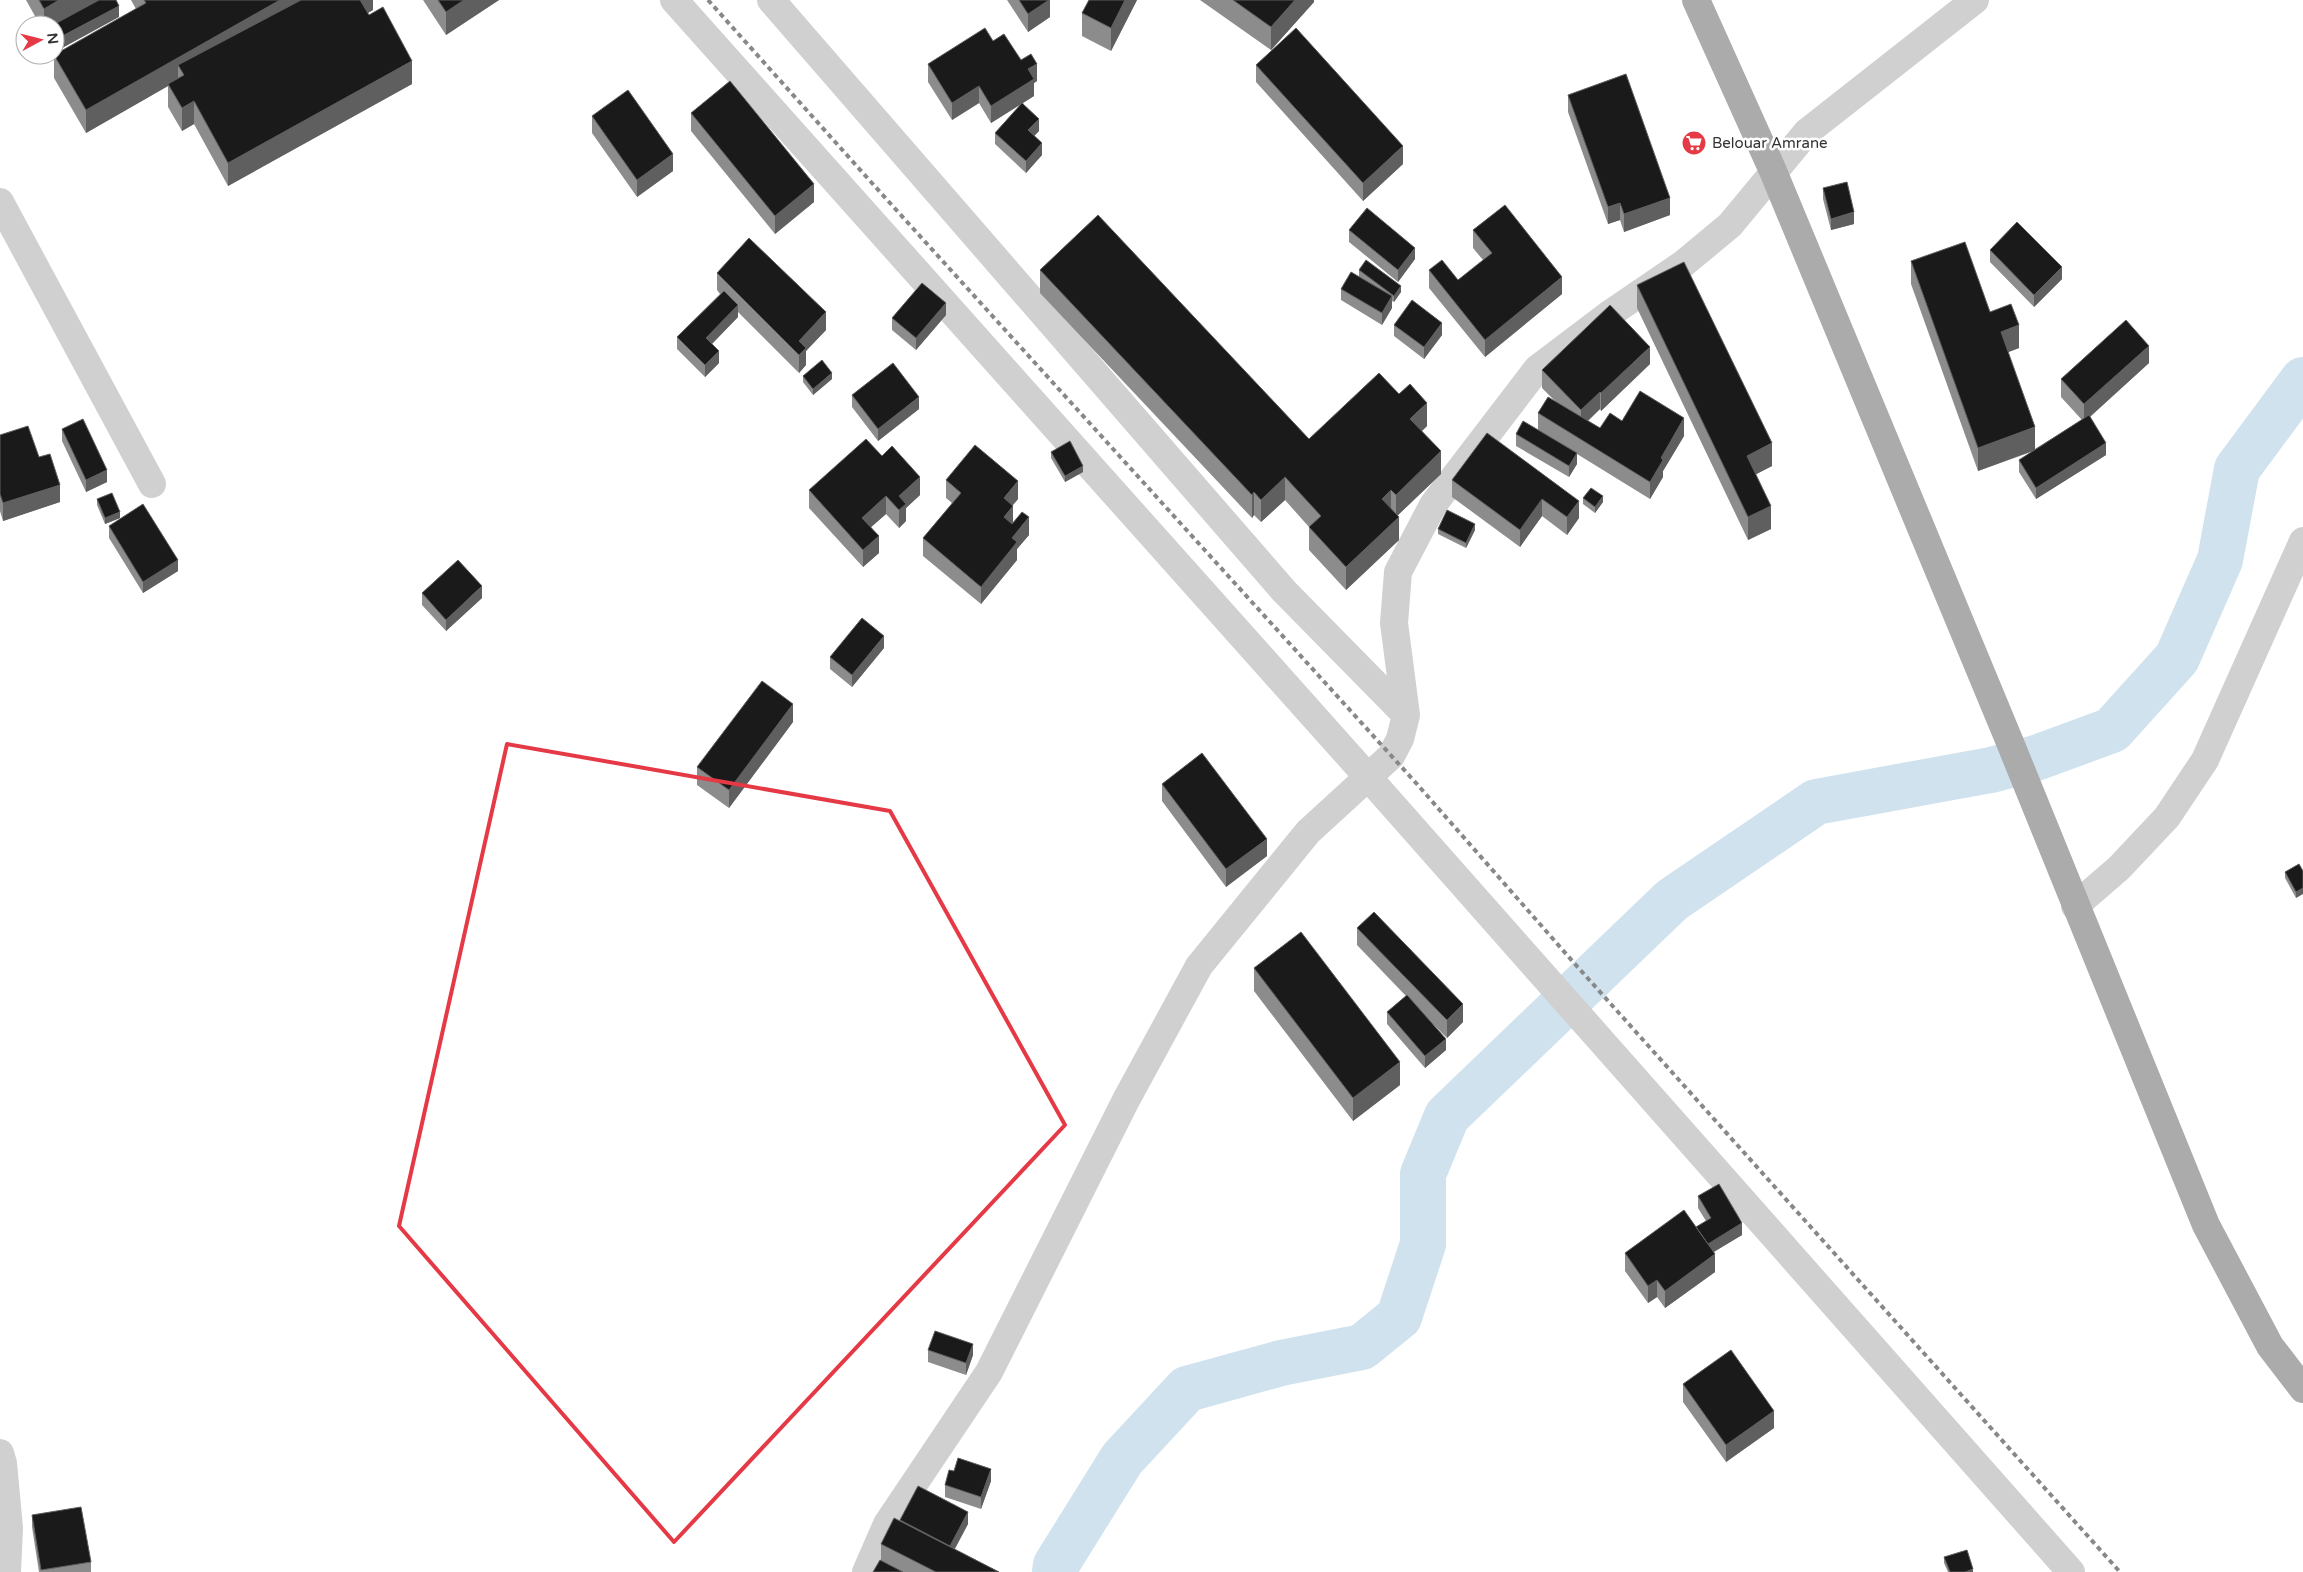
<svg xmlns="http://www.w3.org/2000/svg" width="2303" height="1572" viewBox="0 0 2303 1572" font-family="'Varela Round',sans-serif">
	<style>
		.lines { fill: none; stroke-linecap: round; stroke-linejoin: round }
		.river { stroke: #cfe2ee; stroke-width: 46 }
		.minor { stroke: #d0d0d0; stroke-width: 28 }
		.major { stroke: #ababab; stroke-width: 28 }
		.rail { stroke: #888; stroke-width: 4; stroke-dasharray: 5 4; stroke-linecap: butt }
		.wall { fill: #8c8c8c }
		.shaded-wall { fill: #5f5f5f }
		.building { fill: #1a1a1a; stroke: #5f5f5f }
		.marked { fill: none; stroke: #e63946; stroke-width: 4; stroke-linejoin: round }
		.labels { text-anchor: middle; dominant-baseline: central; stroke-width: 5; stroke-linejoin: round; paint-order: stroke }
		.poi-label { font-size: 15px; fill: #333; stroke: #fff; text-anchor: start }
	</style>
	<rect width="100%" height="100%" fill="#fff"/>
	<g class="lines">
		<path class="river" d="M 1055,1572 L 1056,1565 L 1122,1459 L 1187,1389 L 1281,1363 L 1362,1347 L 1399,1317 L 1423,1244 L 1423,1174 L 1447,1116 L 1672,900 L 1816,802 L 1991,770 L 2036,758 L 2112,730 L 2177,658 L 2220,560 L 2237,469 L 2303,380"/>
		<path class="minor" d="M 674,0 L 1367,776 L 2071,1572
			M 771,0 L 1284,591 L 1406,715
			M 0,202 L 152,484
			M 2075,906 L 2119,868 L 2167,817 L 2205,760 L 2303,541
			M 0,1453 L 3,1463 L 9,1528 L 7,1572
			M 866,1572 L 887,1524 L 989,1372 L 1126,1100 L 1199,966 L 1308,832 L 1391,756 L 1400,739 L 1406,715 L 1394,623 L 1398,572 L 1433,505 L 1537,369 L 1611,313 L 1683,264 L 1730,225 L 1807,132 L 1975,0"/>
		<path class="major" d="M 1696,0 L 1773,171 L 2009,740 L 2206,1225 L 2270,1346 L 2303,1389"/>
		<path class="rail" d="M 708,0 L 880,192 L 1416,783 L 1575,964 L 2120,1572"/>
	</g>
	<path class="wall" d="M 26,0 L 116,0 L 119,17 L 55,25 L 40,25 Z
		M 131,0 L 373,0 L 373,10 L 367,13 L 412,84 L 228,186 L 194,124 L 182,131 L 168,107 L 168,86 L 86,133 L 54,78 L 54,55 L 136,9 Z
		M 423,0 L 499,0 L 446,35 Z
		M 1007,0 L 1050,0 L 1050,17 L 1028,32 Z
		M 1089,0 L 1137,0 L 1111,51 L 1082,36 L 1082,13 Z
		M 1200,0 L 1314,0 L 1314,2 L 1271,50 Z
		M 993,41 L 1021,60 L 1037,81 L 1034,83 L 1034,96 L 1023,103 L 1039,131 L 1034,136 L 1042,155 L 1026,173 L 995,144 L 995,133 L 1021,104 L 991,123 L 979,103 L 952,120 L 928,82 L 928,64 Z
		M 35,55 L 49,55 L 38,61 Z
		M 1256,65 L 1403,164 L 1363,201 L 1256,82 Z
		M 1568,95 L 1670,215 L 1624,232 L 1620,220 L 1608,224 L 1568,112 Z
		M 691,113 L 814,202 L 775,234 L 691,131 Z
		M 592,116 L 673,171 L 637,197 L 592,133 Z
		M 1823,188 L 1854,224 L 1831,230 L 1823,199 Z
		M 1349,230 L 1415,259 L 1398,282 L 1349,242 Z
		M 1473,230 L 1562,294 L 1485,357 L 1429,288 L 1429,270 L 1458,280 L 1483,260 L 1473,248 Z
		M 1990,250 L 2062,279 L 2034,307 L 1990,262 Z
		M 1911,261 L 1990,312 L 2019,348 L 2008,352 L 2035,449 L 2082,420 L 2061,397 L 2061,379 L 2149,363 L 2090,417 L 2106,455 L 2036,499 L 2019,472 L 2019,460 L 2031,452 L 1978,471 L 1911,284 Z
		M 1040,270 L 1309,439 L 1427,426 L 1422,431 L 1441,474 L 1397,516 L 1399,540 L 1346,590 L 1309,550 L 1309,527 L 1285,500 L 1261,522 L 1254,515 L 1252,518 L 1040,293 Z
		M 1359,270 L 1401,292 L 1394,302 L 1392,301 L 1392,308 L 1382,325 L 1341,300 L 1341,289 L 1359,276 Z
		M 717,273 L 826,330 L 806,351 L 806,365 L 799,373 L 738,312 L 738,317 L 712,344 L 719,363 L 705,377 L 677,349 L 677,337 L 720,294 L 717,290 Z
		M 1637,285 L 1772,466 L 1756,474 L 1771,529 L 1748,540 L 1637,308 Z
		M 946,315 L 916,350 L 892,330 L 892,318 Z
		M 1394,325 L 1442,335 L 1424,359 L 1394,336 Z
		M 1650,364 L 1601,411 L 1600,409 L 1588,421 L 1600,428 L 1622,421 L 1684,436 L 1663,471 L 1663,477 L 1650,499 L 1577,454 L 1577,464 L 1569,477 L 1516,446 L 1516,434 L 1538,430 L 1538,413 L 1555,401 L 1542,388 L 1542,370 Z
		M 803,376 L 832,379 L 813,395 L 803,382 Z
		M 852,395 L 919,409 L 878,441 L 852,407 Z
		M 62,429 L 107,482 L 86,492 L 62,441 Z
		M 1487,433 L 1579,518 L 1567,535 L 1542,516 L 1520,547 L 1452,497 L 1452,480 Z
		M 0,435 L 39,457 L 60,502 L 3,521 L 0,511 Z
		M 1051,452 L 1083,472 L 1065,482 L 1051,458 Z
		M 882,456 L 920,495 L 906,508 L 906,521 L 899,528 L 886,514 L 871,527 L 879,553 L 863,567 L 809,508 L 809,490 Z
		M 946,480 L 1018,499 L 1013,505 L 1013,522 L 1029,535 L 1017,549 L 1017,560 L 981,604 L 923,556 L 923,538 L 952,503 L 946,498 Z
		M 1583,498 L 1603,502 L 1595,513 L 1583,504 Z
		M 97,499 L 120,518 L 105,524 L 97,505 Z
		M 109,526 L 178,571 L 143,593 L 109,538 Z
		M 1438,529 L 1475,530 L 1466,548 L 1438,534 Z
		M 422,593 L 482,598 L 446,631 L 422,605 Z
		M 884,648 L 852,687 L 830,669 L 830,657 Z
		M 793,722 L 729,808 L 697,785 L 697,767 Z
		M 1162,784 L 1267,856 L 1226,887 L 1162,801 Z
		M 2299,864 L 2296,898 L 2285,878 L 2285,872 Z
		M 1357,928 L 1463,1022 L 1447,1038 L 1426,1017 L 1446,1050 L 1425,1068 L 1387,1024 L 1387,1012 L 1406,996 L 1357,945 Z
		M 1254,968 L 1400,1085 L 1353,1121 L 1254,991 Z
		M 1698,1196 L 1742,1235 L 1714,1252 L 1715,1272 L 1665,1308 L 1657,1297 L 1648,1303 L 1625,1271 L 1625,1253 L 1696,1227 L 1706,1221 L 1698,1208 Z
		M 928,1350 L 973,1355 L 966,1375 L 928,1362 Z
		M 1683,1384 L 1774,1428 L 1726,1462 L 1683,1402 Z
		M 991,1481 L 981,1509 L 945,1497 L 945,1485 Z
		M 32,1515 L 91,1562 L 91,1572 L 39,1572 L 32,1527 Z
		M 900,1520 L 968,1524 L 955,1549 L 999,1572 L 873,1572 L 881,1560 L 881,1544 Z
		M 1944,1557 L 1973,1572 L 1948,1572 L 1944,1563 Z"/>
	<path class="shaded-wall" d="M 59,0 L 100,0 L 55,25 L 44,25 L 44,9 Z
		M 280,0 L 321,0 L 184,75 L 178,65 L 178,81 L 168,84 L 168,86 L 86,133 L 86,110 Z
		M 358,0 L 373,0 L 373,10 L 358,19 Z
		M 464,0 L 499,0 L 446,35 L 446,12 Z
		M 1049,0 L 1050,0 L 1050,17 L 1028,32 L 1028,14 Z
		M 1125,0 L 1137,0 L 1111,51 L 1111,28 Z
		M 1295,0 L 1314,0 L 1314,2 L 1271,50 L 1271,27 Z
		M 119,6 L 119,17 L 55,52 L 55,40 Z
		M 38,55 L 49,55 L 38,61 Z
		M 412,61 L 412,84 L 228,186 L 228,163 Z
		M 1037,64 L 1037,81 L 1034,83 L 1034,96 L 991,123 L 991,106 L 1028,69 Z
		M 979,86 L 979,103 L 952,120 L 952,103 Z
		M 194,101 L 194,124 L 182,131 L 182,108 Z
		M 1039,119 L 1039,131 L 1028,142 L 1028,130 Z
		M 1042,143 L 1042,155 L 1026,173 L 1026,161 Z
		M 1403,146 L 1403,164 L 1363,201 L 1363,183 Z
		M 673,154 L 673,171 L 637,197 L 637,180 Z
		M 814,184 L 814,202 L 775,234 L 775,216 Z
		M 1670,198 L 1670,215 L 1624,232 L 1624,214 Z
		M 1620,203 L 1620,220 L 1608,224 L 1608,207 Z
		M 1854,212 L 1854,224 L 1831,230 L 1831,219 Z
		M 1415,248 L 1415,259 L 1398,282 L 1398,270 Z
		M 2062,267 L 2062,279 L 2034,307 L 2034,295 Z
		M 1562,277 L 1562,294 L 1485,357 L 1485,340 Z
		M 1401,286 L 1401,292 L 1394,302 L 1394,296 Z
		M 1392,296 L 1392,308 L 1382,325 L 1382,313 Z
		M 946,303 L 946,315 L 916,350 L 916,338 Z
		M 738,305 L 738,317 L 706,350 L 706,338 Z
		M 826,312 L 826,330 L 806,351 L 806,365 L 799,373 L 799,341 Z
		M 1442,323 L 1442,335 L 1424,359 L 1424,347 Z
		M 2019,325 L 2019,348 L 2001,355 L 2001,332 Z
		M 2149,346 L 2149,363 L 2084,422 L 2084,404 Z
		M 1650,347 L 1650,364 L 1601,411 L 1601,393 Z
		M 719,351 L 719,363 L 705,377 L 705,365 Z
		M 832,373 L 832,379 L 813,395 L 813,389 Z
		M 1600,392 L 1600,409 L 1581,427 L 1581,410 Z
		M 919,397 L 919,409 L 878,441 L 878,429 Z
		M 1427,403 L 1427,426 L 1410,442 L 1410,419 Z
		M 1684,418 L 1684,436 L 1663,471 L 1663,477 L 1650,499 L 1650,482 L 1661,458 Z
		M 2035,427 L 2035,450 L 1978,471 L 1978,448 Z
		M 1772,443 L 1772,466 L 1747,479 L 1747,456 Z
		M 2106,443 L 2106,455 L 2036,499 L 2036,488 Z
		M 1441,451 L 1441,474 L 1396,517 L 1396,495 Z
		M 1577,453 L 1577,464 L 1569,477 L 1569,466 Z
		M 1083,466 L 1083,472 L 1065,482 L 1065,476 Z
		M 107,470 L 107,482 L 86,492 L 86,480 Z
		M 920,477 L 920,495 L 906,508 L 906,521 L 899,528 L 899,496 Z
		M 1285,477 L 1285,500 L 1261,522 L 1261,500 Z
		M 1018,481 L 1018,499 L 1004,515 L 1004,498 Z
		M 60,485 L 60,502 L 3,521 L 3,503 Z
		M 1391,490 L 1391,513 L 1382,499 Z
		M 1254,492 L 1254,515 L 1252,518 L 1252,495 Z
		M 886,496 L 886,514 L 862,535 L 862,518 Z
		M 1603,496 L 1603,502 L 1595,513 L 1595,507 Z
		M 1542,499 L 1542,516 L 1520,547 L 1520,530 Z
		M 1579,501 L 1579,518 L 1567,535 L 1567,517 Z
		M 1013,506 L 1013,523 L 1004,534 L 1004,517 Z
		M 1771,506 L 1771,529 L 1748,540 L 1748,517 Z
		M 120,512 L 120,518 L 105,524 L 105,518 Z
		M 1029,517 L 1029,535 L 1017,549 L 1017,560 L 981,604 L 981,587 L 1012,538 Z
		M 1399,517 L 1399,540 L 1346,590 L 1346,567 Z
		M 1475,524 L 1475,530 L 1466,548 L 1466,543 Z
		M 879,536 L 879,553 L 863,567 L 863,550 Z
		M 178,560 L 178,571 L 143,593 L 143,582 Z
		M 482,586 L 482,598 L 446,631 L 446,620 Z
		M 884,636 L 884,648 L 852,687 L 852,675 Z
		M 793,704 L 793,722 L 729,808 L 729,790 Z
		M 1267,839 L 1267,856 L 1226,887 L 1226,869 Z
		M 2303,888 L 2303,894 L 2296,898 L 2296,892 Z
		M 1463,1004 L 1463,1022 L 1447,1038 L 1447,1020 Z
		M 1446,1039 L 1446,1050 L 1425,1068 L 1425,1056 Z
		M 1400,1062 L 1400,1085 L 1353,1121 L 1353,1098 Z
		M 1742,1223 L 1742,1235 L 1705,1257 L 1705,1245 Z
		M 1715,1254 L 1715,1272 L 1665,1308 L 1665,1291 Z
		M 1657,1280 L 1657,1297 L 1648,1303 L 1648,1286 Z
		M 973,1344 L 973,1355 L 966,1375 L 966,1363 Z
		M 1774,1411 L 1774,1428 L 1726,1462 L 1726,1445 Z
		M 991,1469 L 991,1481 L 981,1509 L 981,1497 Z
		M 968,1512 L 968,1524 L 949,1559 L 949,1547 Z
		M 1973,1569 L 1973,1572 L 1965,1572 Z"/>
	<path class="building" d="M 39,0 L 59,0 L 44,9 Z
		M 99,0 L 116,0 L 119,6 L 55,40 L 55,25 L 53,25 Z
		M 144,0 L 280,0 L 86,110 L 54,55 L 146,3 Z
		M 301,0 L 360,0 L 369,15 L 383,7 L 412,61 L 228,163 L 194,101 L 182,108 L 168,84 L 184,75 L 178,65 Z
		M 438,0 L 464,0 L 446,12 Z
		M 1019,0 L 1049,0 L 1028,14 Z
		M 1089,0 L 1125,0 L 1111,28 L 1082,13 Z
		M 1233,0 L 1295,0 L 1271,27 Z
		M 985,28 L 993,41 L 1004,34 L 1021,60 L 1031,54 L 1037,64 L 1028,69 L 1034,79 L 991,106 L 979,86 L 952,103 L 928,64 Z
		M 1296,28 L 1403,146 L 1363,183 L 1256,65 Z
		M 1626,74 L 1670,198 L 1624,214 L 1620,203 L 1608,207 L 1568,95 Z
		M 730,81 L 814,184 L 775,216 L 691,113 Z
		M 628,90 L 673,154 L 637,180 L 592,116 Z
		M 1022,103 L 1039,119 L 1028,130 L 1042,143 L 1026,161 L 995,133 Z
		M 1847,182 L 1854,212 L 1831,219 L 1823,188 Z
		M 1505,205 L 1562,277 L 1485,340 L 1429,270 L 1442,260 L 1458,280 L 1492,253 L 1473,230 Z
		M 1367,208 L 1415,248 L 1398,270 L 1349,230 Z
		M 1098,215 L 1309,439 L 1379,373 L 1399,394 L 1410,384 L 1427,403 L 1410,419 L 1441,451 L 1396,495 L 1391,490 L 1382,499 L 1399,517 L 1346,567 L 1309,527 L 1321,516 L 1285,477 L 1261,500 L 1254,492 L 1252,495 L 1040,270 Z
		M 2017,222 L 2062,267 L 2034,295 L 1990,250 Z
		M 749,238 L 826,312 L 799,341 L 806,348 L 799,355 L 717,273 Z
		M 1965,242 L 1990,312 L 2011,304 L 2019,325 L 2001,332 L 2035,427 L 1978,448 L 1911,261 Z
		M 1366,260 L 1401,286 L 1394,296 L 1359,270 Z
		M 1684,262 L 1772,443 L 1747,456 L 1771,506 L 1748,517 L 1637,285 Z
		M 1351,272 L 1392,296 L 1382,313 L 1341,289 Z
		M 922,283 L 946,303 L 916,338 L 892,318 Z
		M 724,291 L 738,305 L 706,338 L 719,351 L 705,365 L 677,337 Z
		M 1412,300 L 1442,323 L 1424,347 L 1394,325 Z
		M 1610,305 L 1650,347 L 1601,393 L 1600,392 L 1581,410 L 1542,370 Z
		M 2126,320 L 2149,346 L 2084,404 L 2061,379 Z
		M 822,360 L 832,373 L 813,389 L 803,376 Z
		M 893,363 L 919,397 L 878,429 L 852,395 Z
		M 1640,391 L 1684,418 L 1661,458 L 1663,460 L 1650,482 L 1538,413 L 1548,397 L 1600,428 L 1610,413 L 1622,421 Z
		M 2089,415 L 2106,443 L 2036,488 L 2019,460 Z
		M 83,419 L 107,470 L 86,480 L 62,429 Z
		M 1523,421 L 1577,453 L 1569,466 L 1516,434 Z
		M 28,426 L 39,457 L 50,454 L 60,485 L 3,503 L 0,494 L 0,435 Z
		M 1487,433 L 1579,501 L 1567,517 L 1542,499 L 1520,530 L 1452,480 Z
		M 866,439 L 882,456 L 892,446 L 920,477 L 899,496 L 906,504 L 899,510 L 886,496 L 862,518 L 879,536 L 863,550 L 809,490 Z
		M 1070,441 L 1083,466 L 1065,476 L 1051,452 Z
		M 975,445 L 1018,481 L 1004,498 L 1013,506 L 1004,517 L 1012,524 L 1022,512 L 1029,517 L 1012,538 L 1017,542 L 981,587 L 923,538 L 961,493 L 946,480 Z
		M 1591,488 L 1603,496 L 1595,507 L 1583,498 Z
		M 112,493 L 120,512 L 105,518 L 97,499 Z
		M 143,504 L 178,560 L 143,582 L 109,526 Z
		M 1447,510 L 1475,524 L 1466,543 L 1438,529 Z
		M 458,560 L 482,586 L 446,620 L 422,593 Z
		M 862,618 L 884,636 L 852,675 L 830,657 Z
		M 762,681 L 793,704 L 729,790 L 697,767 Z
		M 1202,753 L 1267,839 L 1226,869 L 1162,784 Z
		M 2299,864 L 2303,871 L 2303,888 L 2296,892 L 2285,872 Z
		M 1374,912 L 1463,1004 L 1447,1020 L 1357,928 Z
		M 1301,932 L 1400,1062 L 1353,1098 L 1254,968 Z
		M 1407,995 L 1446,1039 L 1425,1056 L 1387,1012 Z
		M 1719,1184 L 1742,1223 L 1708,1244 L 1696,1227 L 1711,1218 L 1698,1196 Z
		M 1684,1210 L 1715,1254 L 1665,1291 L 1657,1280 L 1648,1286 L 1625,1253 Z
		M 935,1331 L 973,1344 L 966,1363 L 928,1350 Z
		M 1731,1350 L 1774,1411 L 1726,1445 L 1683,1384 Z
		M 958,1458 L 991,1469 L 981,1497 L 945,1485 L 949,1470 L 954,1471 Z
		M 918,1486 L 968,1512 L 950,1546 L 900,1520 Z
		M 81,1507 L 91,1562 L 41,1570 L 32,1515 Z
		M 894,1518 L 999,1572 L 936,1572 L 881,1544 Z
		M 1967,1550 L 1973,1569 L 1965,1572 L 1950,1572 L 1944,1557 Z
		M 880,1560 L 903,1572 L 873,1572 Z"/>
	<path class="marked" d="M 507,744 L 890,811 L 1065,1125 L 674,1542 L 399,1226 Z"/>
	<defs>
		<symbol id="supermarket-disc" viewBox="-11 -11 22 22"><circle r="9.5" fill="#e63946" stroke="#fff"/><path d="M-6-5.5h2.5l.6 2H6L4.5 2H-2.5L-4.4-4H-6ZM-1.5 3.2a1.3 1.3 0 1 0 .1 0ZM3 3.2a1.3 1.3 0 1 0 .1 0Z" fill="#fff"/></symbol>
	</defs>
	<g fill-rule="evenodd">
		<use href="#supermarket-disc" x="1680" y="129" width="28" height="28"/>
	</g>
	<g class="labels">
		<g class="poi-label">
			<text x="1712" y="143">Belouar Amrane</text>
		</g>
	</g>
	<g transform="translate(40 40) rotate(83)"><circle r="24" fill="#ffffff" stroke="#adadad"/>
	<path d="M0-4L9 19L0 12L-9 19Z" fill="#e63946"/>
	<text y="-8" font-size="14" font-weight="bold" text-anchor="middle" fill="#333333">N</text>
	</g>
</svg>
